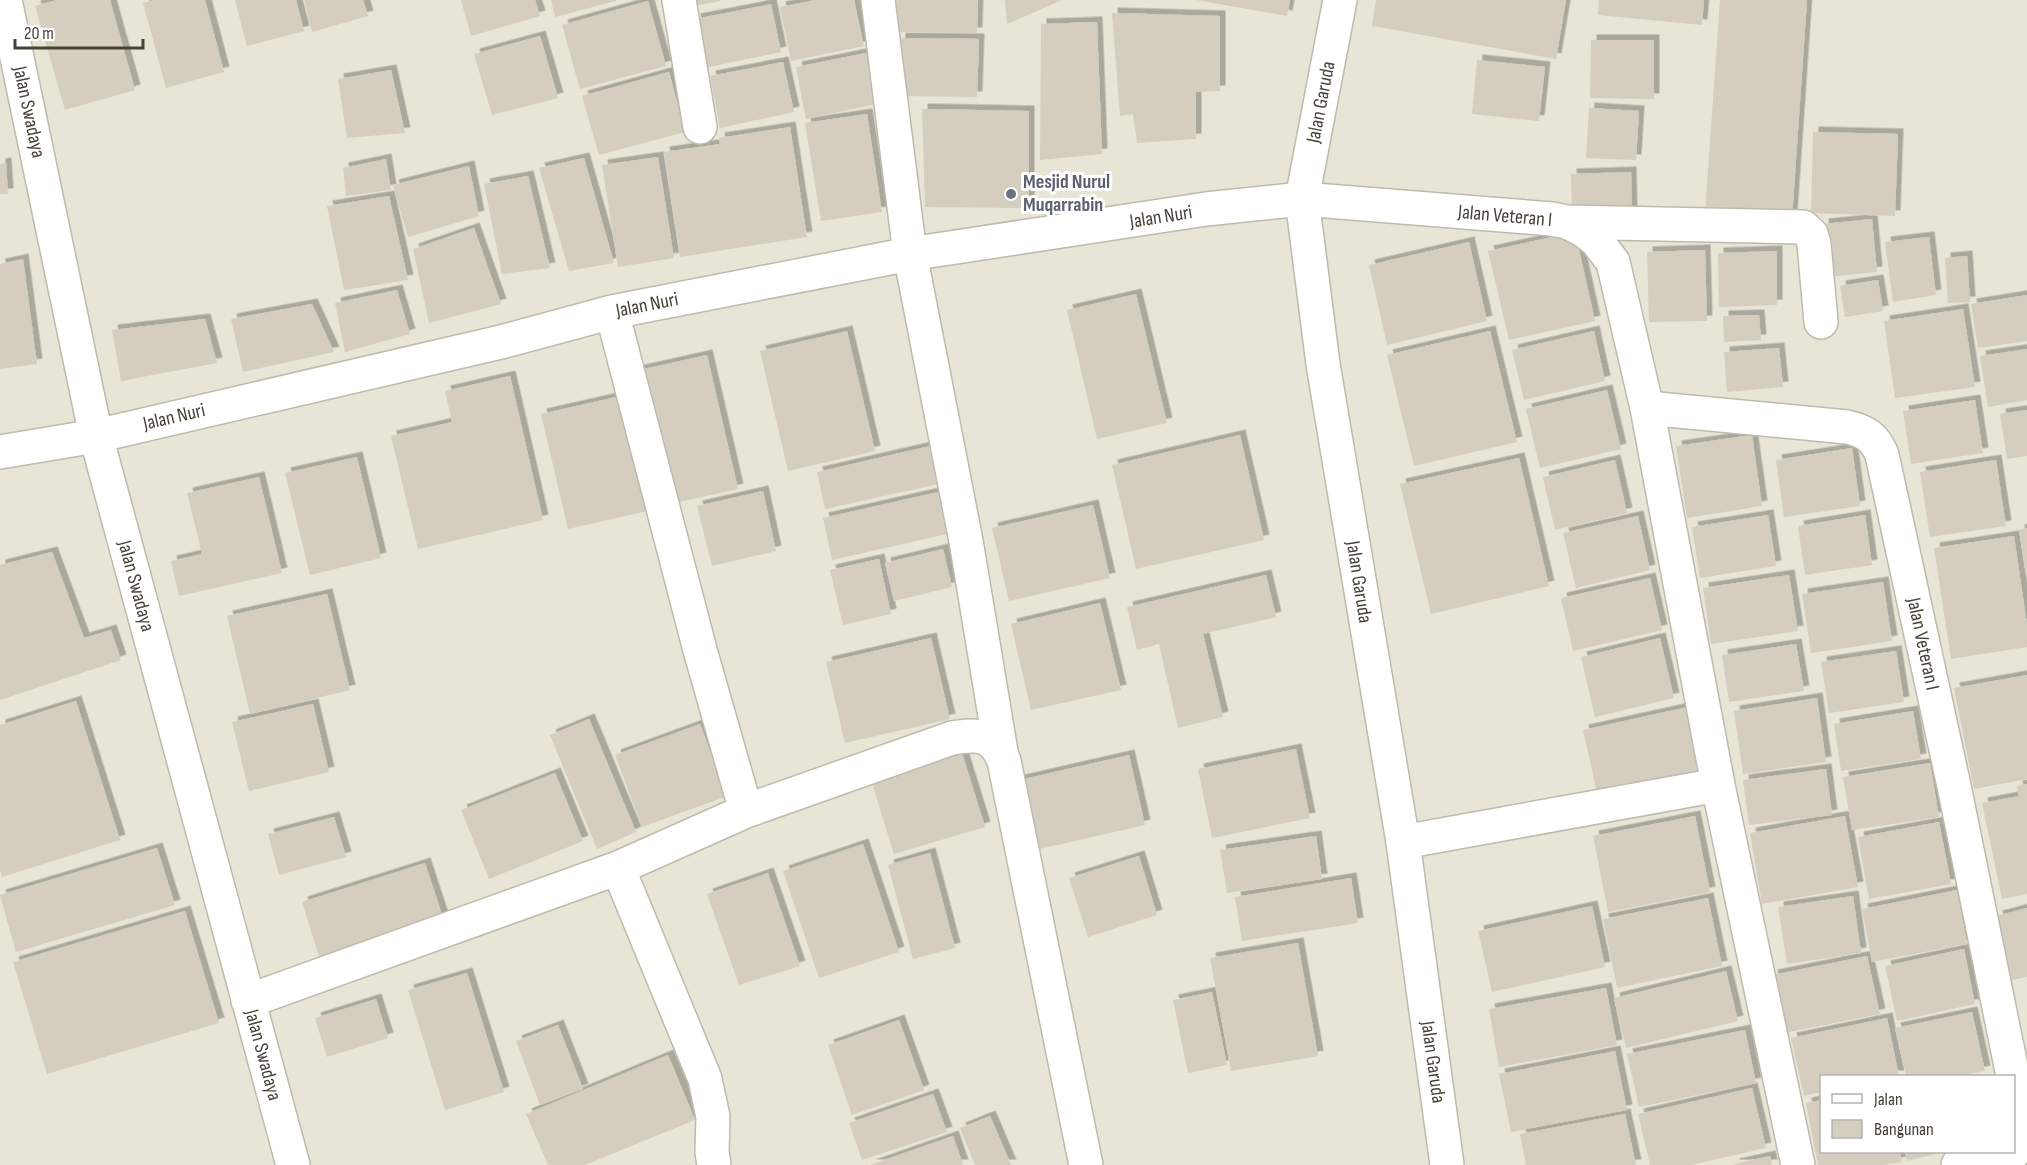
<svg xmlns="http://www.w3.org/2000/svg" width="2027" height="1165" viewBox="0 0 2027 1165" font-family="'Sofia Sans Condensed',sans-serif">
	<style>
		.residential { fill: #e8e4d6; fill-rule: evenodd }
		.building { fill: #d5cebe; filter: url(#shadow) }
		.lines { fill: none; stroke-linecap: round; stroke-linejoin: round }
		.minor-casing { stroke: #bfbaab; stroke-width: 36 }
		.tertiary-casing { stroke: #bfbaab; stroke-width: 36 }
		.minor { stroke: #fff; stroke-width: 33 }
		.tertiary { stroke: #fff; stroke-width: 33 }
		.worship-dot { fill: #6b7280; stroke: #fff; stroke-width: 2 }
		.labels { text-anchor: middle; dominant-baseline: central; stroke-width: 6; stroke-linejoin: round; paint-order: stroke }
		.street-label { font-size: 20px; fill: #474237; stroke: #fff }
		.worship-label { font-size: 20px; font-weight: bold; fill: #5b616d; stroke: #fff; text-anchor: start }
	</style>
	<defs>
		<filter id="shadow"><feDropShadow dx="5.5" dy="-5.5" stdDeviation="0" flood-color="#0004"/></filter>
	</defs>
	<rect width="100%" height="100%" fill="#f4f1e8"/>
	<path class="residential" d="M 0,0 L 2027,0 L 2027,1165 L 0,1165 ZM 1822,1076 L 2014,1076 L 2014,1152 L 1822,1152 Z"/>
	<path class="building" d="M 57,0 L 110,0 L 135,90 L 65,110 L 35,6 Z
		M 154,0 L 205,0 L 224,72 L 166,88 L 143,3 Z
		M 235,0 L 296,0 L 304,31 L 247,46 Z
		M 304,0 L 363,0 L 368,16 L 312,32 Z
		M 461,0 L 535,0 L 540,16 L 471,36 Z
		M 551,0 L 616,0 L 616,1 L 555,17 Z
		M 688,0 L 720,0 L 720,1 L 690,7 Z
		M 816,0 L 854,0 L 864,46 L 791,61 L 780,7 Z
		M 892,0 L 978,0 L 977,33 L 891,32 Z
		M 1005,0 L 1062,0 L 1007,24 Z
		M 1196,0 L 1290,0 L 1287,16 Z
		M 1376,0 L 1566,0 L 1556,59 L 1372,26 Z
		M 1599,0 L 1704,0 L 1702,25 L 1598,15 Z
		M 1720,0 L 1807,0 L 1792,218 L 1705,213 Z
		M 648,1 L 666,66 L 580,89 L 562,25 Z
		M 771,4 L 781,52 L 705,68 L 695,19 Z
		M 1112,13 L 1220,16 L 1220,91 L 1196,92 L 1196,139 L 1137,143 L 1133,114 L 1120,116 Z
		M 1097,22 L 1102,154 L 1040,160 L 1041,24 Z
		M 540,36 L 558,98 L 492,115 L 474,54 Z
		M 900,38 L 979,39 L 977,97 L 899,96 Z
		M 1591,40 L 1654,40 L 1654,99 L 1590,98 Z
		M 866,53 L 876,104 L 806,119 L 796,67 Z
		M 1477,60 L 1545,67 L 1539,121 L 1472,114 Z
		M 783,62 L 794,112 L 720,128 L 710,76 Z
		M 391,70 L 405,133 L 347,138 L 338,79 Z
		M 669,72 L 685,132 L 599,155 L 582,96 Z
		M 1589,108 L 1639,111 L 1636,160 L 1586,158 Z
		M 922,109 L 1029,111 L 1029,208 L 925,207 Z
		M 867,114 L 882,212 L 821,221 L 805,123 Z
		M 790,127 L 807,237 L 680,257 L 664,152 L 720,144 L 719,138 Z
		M 1813,132 L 1898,134 L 1895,216 L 1811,213 Z
		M 658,157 L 674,258 L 618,267 L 602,165 Z
		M 584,158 L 614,263 L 569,271 L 539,168 Z
		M 386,159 L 391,190 L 346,196 L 343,168 Z
		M 6,163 L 8,194 L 0,194 L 0,164 Z
		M 469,166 L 479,216 L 408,237 L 393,185 Z
		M 1631,172 L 1632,214 L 1572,216 L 1571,174 Z
		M 528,176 L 550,268 L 502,274 L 484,184 Z
		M 389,196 L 408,280 L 344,290 L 327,206 Z
		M 1872,219 L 1877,272 L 1828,277 L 1823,224 Z
		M 474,228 L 501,304 L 429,323 L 413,249 Z
		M 1575,232 L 1595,321 L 1509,340 L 1488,251 Z
		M 1929,237 L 1936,295 L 1893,302 L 1885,242 Z
		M 1469,242 L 1487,321 L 1387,345 L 1369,265 Z
		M 1705,250 L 1707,321 L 1649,322 L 1647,252 Z
		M 1777,251 L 1777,305 L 1719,307 L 1718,253 Z
		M 1967,256 L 1970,302 L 1948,303 L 1945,258 Z
		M 23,259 L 37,364 L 0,369 L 0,264 Z
		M 1878,280 L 1883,311 L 1845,317 L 1840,286 Z
		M 397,290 L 410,334 L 345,352 L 335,303 Z
		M 1136,294 L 1167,423 L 1097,439 L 1067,310 Z
		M 2027,295 L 2027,341 L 1978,348 L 1971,304 Z
		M 312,304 L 334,352 L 243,372 L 231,319 Z
		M 1963,309 L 1975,387 L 1895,398 L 1884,321 Z
		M 1759,315 L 1761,340 L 1724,342 L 1723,316 Z
		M 205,319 L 217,363 L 121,381 L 112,330 Z
		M 847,331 L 875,451 L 788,471 L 760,351 Z
		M 1490,331 L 1517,442 L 1414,466 L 1387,355 Z
		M 1594,331 L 1605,381 L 1524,400 L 1512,350 Z
		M 1779,348 L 1783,387 L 1727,392 L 1724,352 Z
		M 2027,349 L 2027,400 L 1988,407 L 1980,356 Z
		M 707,355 L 738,489 L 666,505 L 635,371 Z
		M 510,376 L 543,520 L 418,549 L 391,436 L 452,422 L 445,391 Z
		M 1607,390 L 1621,449 L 1540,468 L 1526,409 Z
		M 625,395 L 652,510 L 568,529 L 541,414 Z
		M 1975,400 L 1983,453 L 1911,464 L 1903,411 Z
		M 2027,410 L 2027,456 L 2007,459 L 2000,414 Z
		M 1240,435 L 1264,540 L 1136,569 L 1112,465 Z
		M 1752,435 L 1762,506 L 1687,518 L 1676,446 Z
		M 939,444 L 948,482 L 825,509 L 817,472 Z
		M 1852,448 L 1860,506 L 1784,517 L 1776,460 Z
		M 357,457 L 381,558 L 310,575 L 285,473 Z
		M 1519,458 L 1549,586 L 1431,614 L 1400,484 Z
		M 1615,460 L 1627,513 L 1555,530 L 1543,477 Z
		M 1996,460 L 2006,526 L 1930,537 L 1920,472 Z
		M 259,477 L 282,573 L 179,596 L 171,561 L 202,554 L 187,493 Z
		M 947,490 L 956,532 L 832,560 L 823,518 Z
		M 763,491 L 776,551 L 712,566 L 697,506 Z
		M 1093,505 L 1110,578 L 1009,601 L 992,528 Z
		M 1768,515 L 1776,566 L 1700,578 L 1692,527 Z
		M 1865,515 L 1872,565 L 1805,575 L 1798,526 Z
		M 1638,516 L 1650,570 L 1576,588 L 1563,533 Z
		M 2027,528 L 2027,574 L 2026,574 L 2019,530 Z
		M 2014,536 L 2027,625 L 2027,647 L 1951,659 L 1934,548 Z
		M 943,549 L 952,587 L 894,601 L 885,563 Z
		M 52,552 L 84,638 L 111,630 L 121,660 L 0,700 L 0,565 Z
		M 879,559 L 891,614 L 843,625 L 830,570 Z
		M 1266,575 L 1276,617 L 1203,634 L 1223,717 L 1178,728 L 1159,644 L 1137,650 L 1127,607 Z
		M 1789,575 L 1798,631 L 1711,644 L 1703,588 Z
		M 1650,578 L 1662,630 L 1573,651 L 1561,598 Z
		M 1883,582 L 1892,641 L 1811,653 L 1802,594 Z
		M 327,594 L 350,690 L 250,714 L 227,616 Z
		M 1100,603 L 1121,690 L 1031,710 L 1011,624 Z
		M 931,638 L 950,719 L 845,743 L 826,662 Z
		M 1660,638 L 1674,698 L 1595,717 L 1581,657 Z
		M 1796,644 L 1804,691 L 1729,702 L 1722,655 Z
		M 1896,651 L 1904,702 L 1829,713 L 1821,662 Z
		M 2027,675 L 2027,779 L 1974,789 L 1954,688 Z
		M 1817,698 L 1826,762 L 1743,774 L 1734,711 Z
		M 76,701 L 120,840 L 2,877 L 0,870 L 0,725 Z
		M 313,704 L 329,772 L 249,791 L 232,722 Z
		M 1688,707 L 1702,769 L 1597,793 L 1583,730 Z
		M 1913,711 L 1921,759 L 1841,771 L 1834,724 Z
		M 589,719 L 636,832 L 597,849 L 550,735 Z
		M 700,724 L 727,796 L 642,827 L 615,755 Z
		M 1296,749 L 1310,818 L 1212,838 L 1198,769 Z
		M 962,753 L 985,827 L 894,854 L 871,780 Z
		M 1129,755 L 1145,825 L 1031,851 L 1015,781 Z
		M 1930,763 L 1939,817 L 1852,830 L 1843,777 Z
		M 1826,769 L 1832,815 L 1749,825 L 1743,780 Z
		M 555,773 L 583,841 L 489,879 L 461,810 Z
		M 2027,784 L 2027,894 L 2002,899 L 1982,803 L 2019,796 L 2017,786 Z
		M 1695,816 L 1710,892 L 1608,912 L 1593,836 Z
		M 1845,816 L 1858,887 L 1762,904 L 1750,833 Z
		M 334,817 L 346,857 L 279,875 L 268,834 Z
		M 1939,822 L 1951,884 L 1869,899 L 1858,837 Z
		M 1316,836 L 1322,879 L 1227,893 L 1220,850 Z
		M 863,844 L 899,952 L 819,978 L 783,871 Z
		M 157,848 L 175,905 L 16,952 L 0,895 Z
		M 930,853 L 955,948 L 913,959 L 888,865 Z
		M 1139,856 L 1157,915 L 1088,937 L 1069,878 Z
		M 425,863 L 446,927 L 322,966 L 302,902 Z
		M 768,873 L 800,966 L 739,985 L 707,894 Z
		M 1351,878 L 1358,923 L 1242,941 L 1235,897 Z
		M 1957,890 L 1967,944 L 1872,962 L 1862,909 Z
		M 1853,896 L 1861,953 L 1787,964 L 1778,907 Z
		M 1708,898 L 1722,966 L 1617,988 L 1603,919 Z
		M 1592,906 L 1605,967 L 1492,992 L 1478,931 Z
		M 2027,908 L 2027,977 L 2012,980 L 1997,916 Z
		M 185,911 L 219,1023 L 47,1074 L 13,962 Z
		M 1298,943 L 1318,1056 L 1231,1071 L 1210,958 Z
		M 1964,949 L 1975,1004 L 1897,1021 L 1885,966 Z
		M 1867,956 L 1880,1014 L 1784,1033 L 1772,975 Z
		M 1726,971 L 1738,1021 L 1626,1048 L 1614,998 Z
		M 467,973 L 504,1092 L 445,1110 L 408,990 Z
		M 1606,988 L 1617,1045 L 1499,1067 L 1489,1009 Z
		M 1212,992 L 1227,1065 L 1188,1073 L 1173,1000 Z
		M 376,999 L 388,1038 L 327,1057 L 315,1018 Z
		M 1972,1012 L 1985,1071 L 1958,1076 L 1906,1076 L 1895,1028 Z
		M 1887,1018 L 1899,1076 L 1822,1076 L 1822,1092 L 1804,1096 L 1791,1038 Z
		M 899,1020 L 924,1090 L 852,1115 L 828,1045 Z
		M 558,1025 L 583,1089 L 540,1105 L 516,1041 Z
		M 1745,1030 L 1756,1083 L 1639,1107 L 1627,1054 Z
		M 1615,1051 L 1627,1110 L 1511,1132 L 1499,1074 Z
		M 668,1055 L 695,1120 L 585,1165 L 548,1165 L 526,1114 Z
		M 1752,1088 L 1766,1148 L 1691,1165 L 1650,1165 L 1638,1114 Z
		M 933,1094 L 947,1132 L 862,1160 L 849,1123 Z
		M 1822,1100 L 1822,1152 L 1900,1152 L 1902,1162 L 1884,1165 L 1818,1165 L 1806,1103 Z
		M 1625,1114 L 1636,1165 L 1526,1165 L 1520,1134 Z
		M 990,1116 L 1011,1165 L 975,1165 L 960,1128 Z
		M 953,1136 L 963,1165 L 870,1165 Z
		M 1905,1152 L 1944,1152 L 1907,1161 Z
		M 1770,1156 L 1772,1165 L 1734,1165 L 1734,1164 Z"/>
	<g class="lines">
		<defs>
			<path id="minor" d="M 5,0 L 96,436 L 293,1165
				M 679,0 L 700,127
				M 878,0 L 910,254 L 966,541 L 1001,752
				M 1567,222 L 1803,227 L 1811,234 L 1814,244 L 1821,322
				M 612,312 L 700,650 L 746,811
				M 1647,408 L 1847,427 C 1865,431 1875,437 1882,455 L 1954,786 L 2013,1076
				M 0,452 L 96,436 L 501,342 L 612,312 L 910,254 L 1206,209 L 1302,199 L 1552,219 L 1567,222 L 1583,230 L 1596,240 L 1613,262 L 1647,408 L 1718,785 L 1798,1165
				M 1403,842 L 1718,785
				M 618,868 L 705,1079 L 713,1117 L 712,1152 L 714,1165
				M 248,1001 L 618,868 L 746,811 L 952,738 C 978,734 993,733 1004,761 L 1086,1165
				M 1958,1165 L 2013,1153 C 2027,1136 2018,1103 2014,1081"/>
			<path id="tertiary" d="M 1340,0 L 1302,199 L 1323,364 L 1403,842 L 1447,1165"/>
		</defs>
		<use href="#minor" class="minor-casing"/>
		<use href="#tertiary" class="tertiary-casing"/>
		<use href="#minor" class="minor"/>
		<use href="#tertiary" class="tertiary"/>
	</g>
	<circle class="worship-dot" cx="1011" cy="194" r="6"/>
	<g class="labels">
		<g class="street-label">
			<text transform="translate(1321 102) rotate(-79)">Jalan Garuda</text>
			<text transform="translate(29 112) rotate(78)">Jalan Swadaya</text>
			<text transform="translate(1505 216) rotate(5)">Jalan Veteran I</text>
			<text transform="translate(1161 217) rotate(-9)">Jalan Nuri</text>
			<text transform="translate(647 305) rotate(-11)">Jalan Nuri</text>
			<text transform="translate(174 417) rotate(-13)">Jalan Nuri</text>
			<text transform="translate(1359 582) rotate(81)">Jalan Garuda</text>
			<text transform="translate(136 586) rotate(75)">Jalan Swadaya</text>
			<text transform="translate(1923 644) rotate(78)">Jalan Veteran I</text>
			<text transform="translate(263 1055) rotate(75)">Jalan Swadaya</text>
			<text transform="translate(1433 1062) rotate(82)">Jalan Garuda</text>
		</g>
		<g class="worship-label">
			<text x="1023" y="182">Mesjid Nurul<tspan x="1023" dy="23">Muqarrabin</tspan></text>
		</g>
	</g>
	<rect x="1820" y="1075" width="195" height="78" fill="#ffffff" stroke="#b5b3af" stroke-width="1.5"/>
	<rect x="1832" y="1094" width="30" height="9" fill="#ffffff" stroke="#b5b3af" stroke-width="1.5"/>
	<text x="1874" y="1105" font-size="18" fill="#474237">Jalan</text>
	<rect x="1832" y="1120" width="30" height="18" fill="#d5cebe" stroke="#b5b3af" stroke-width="1.5"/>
	<text x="1874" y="1135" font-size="18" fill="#474237">Bangunan</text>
	<path d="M15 39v9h128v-9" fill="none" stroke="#474237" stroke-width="3"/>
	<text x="24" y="39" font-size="18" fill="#474237" stroke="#ffffff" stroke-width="4.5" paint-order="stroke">20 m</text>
</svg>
